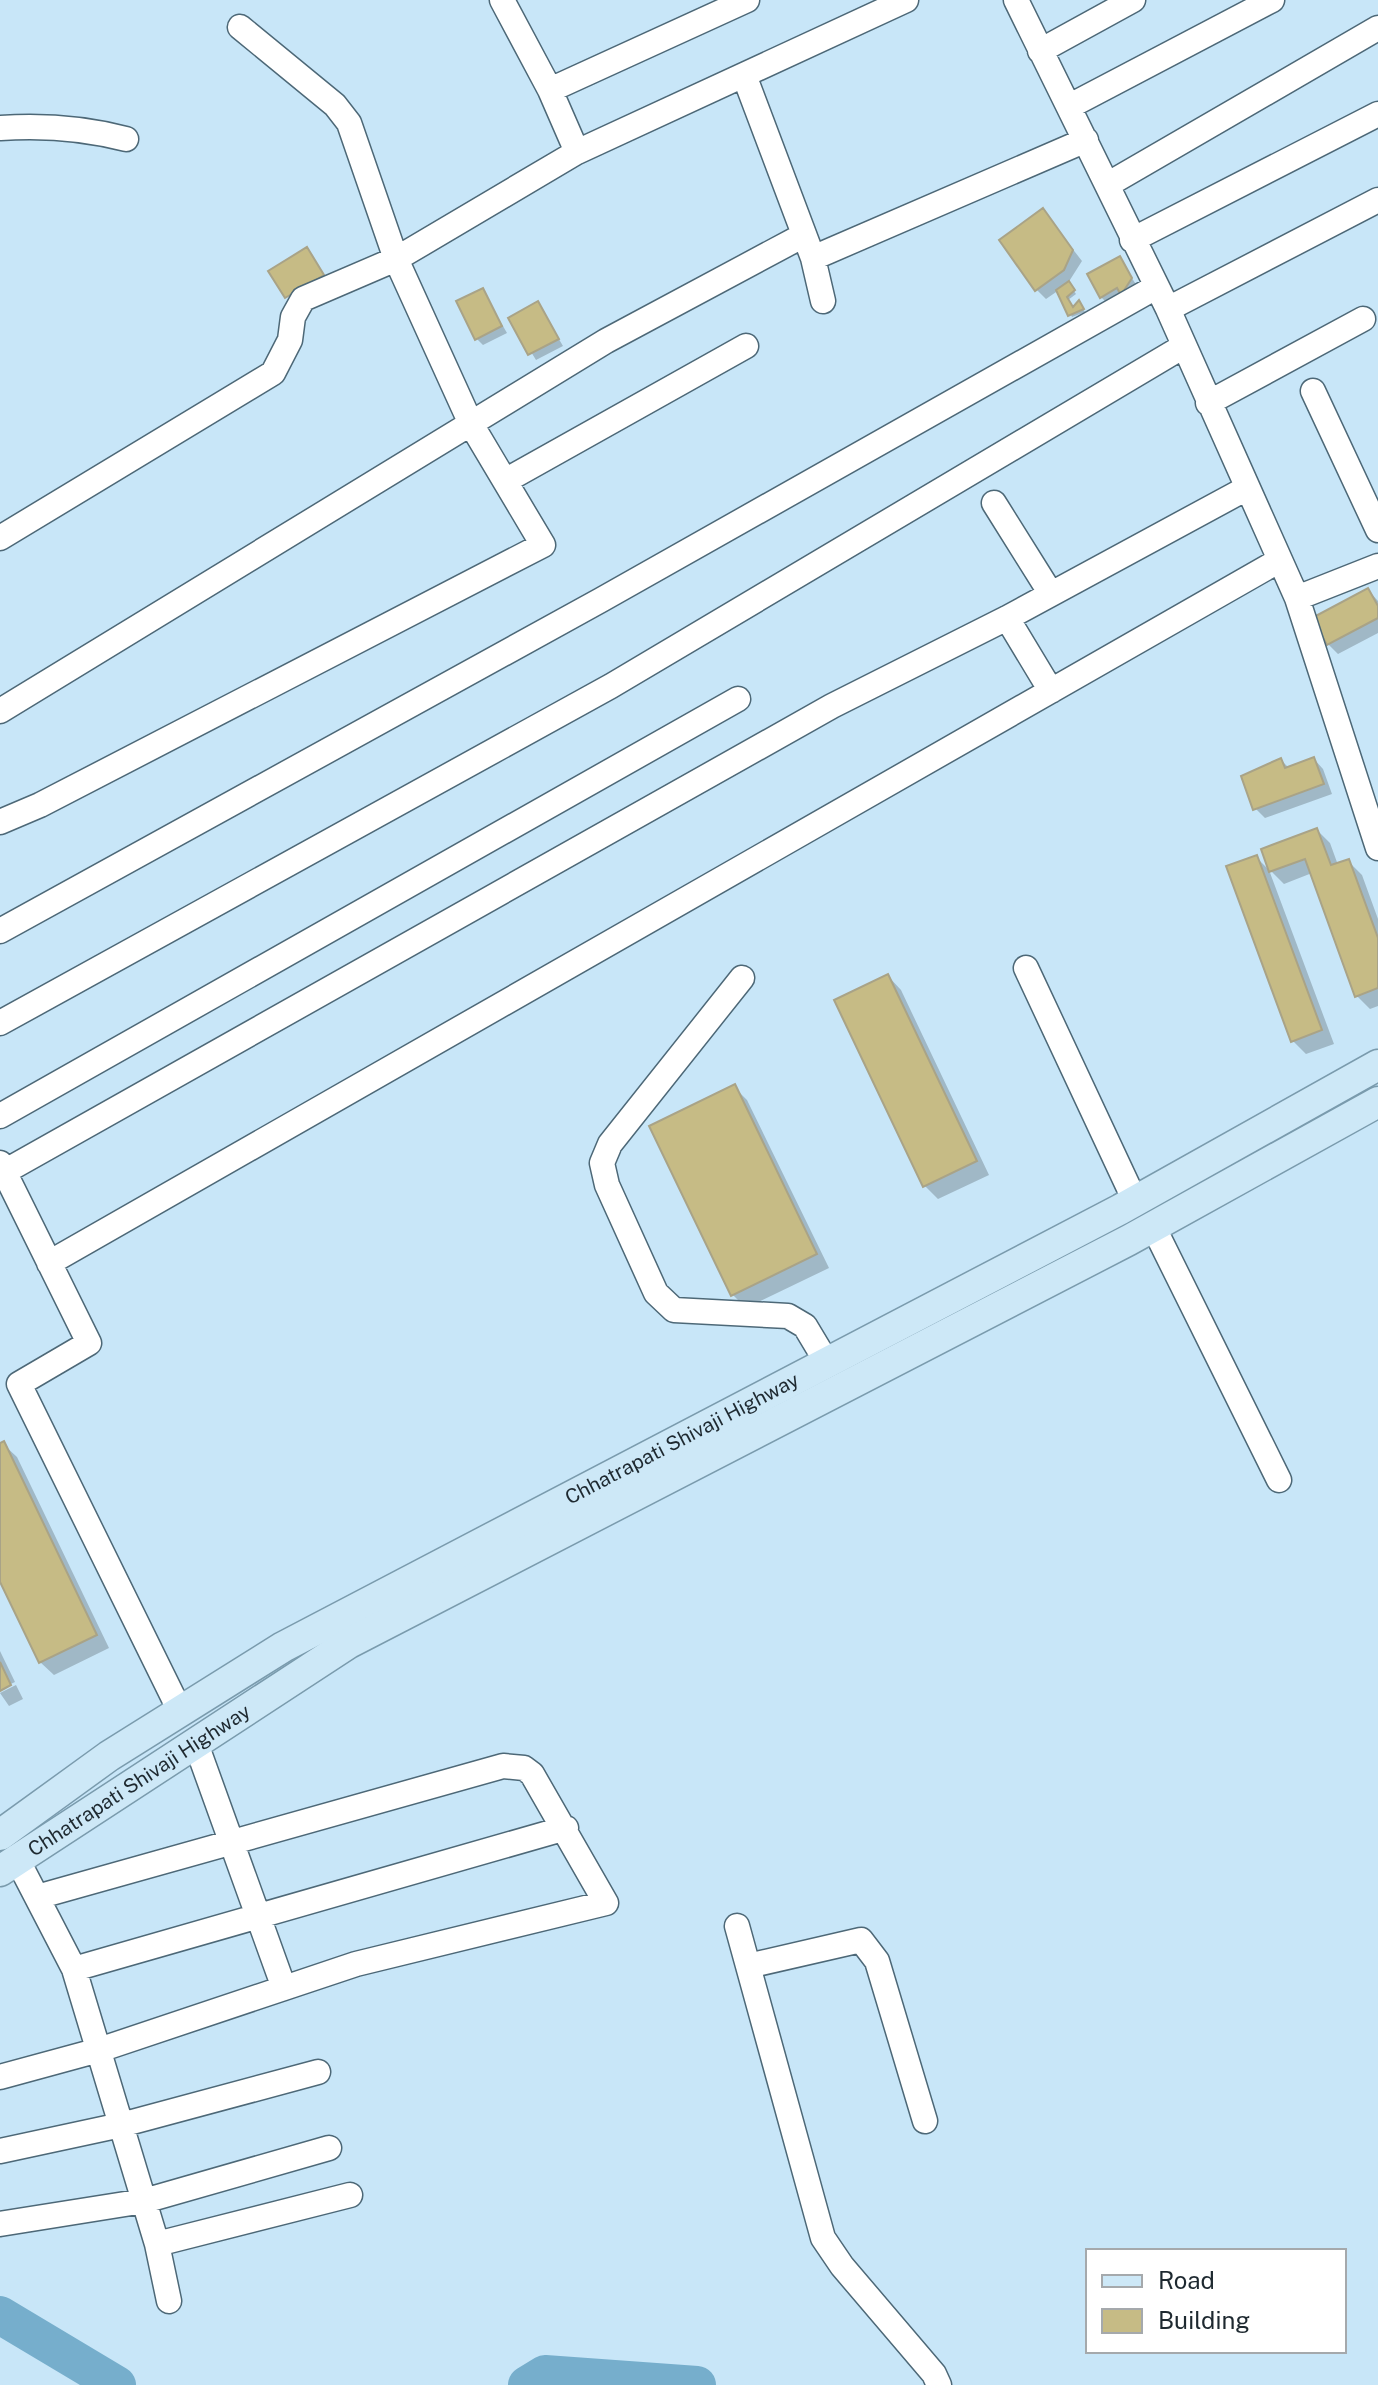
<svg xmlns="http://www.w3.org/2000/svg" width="1378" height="2385" viewBox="0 0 1378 2385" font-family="'Public Sans',sans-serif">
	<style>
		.shadow { fill: #0003 }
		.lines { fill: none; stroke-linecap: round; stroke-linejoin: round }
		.river { stroke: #76aecc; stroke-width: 38 }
		.building { fill: #c6bb85; stroke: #a9a387; stroke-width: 2 }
		.minor-casing { stroke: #4d6877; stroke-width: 27 }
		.major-casing { stroke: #7a9bad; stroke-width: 33 }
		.minor { stroke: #fff; stroke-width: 24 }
		.major { stroke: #cde8f7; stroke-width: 30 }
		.labels { text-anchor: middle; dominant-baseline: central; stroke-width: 6; stroke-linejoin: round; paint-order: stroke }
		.street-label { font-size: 20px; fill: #1e2930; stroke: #fff }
	</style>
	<rect width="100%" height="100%" fill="#c8e6f8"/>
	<path class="shadow" d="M 1043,211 L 1082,261 L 1068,283 L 1076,294 L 1068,300 L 1074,309 L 1081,305 L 1085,312 L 1072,317 L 1059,290 L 1046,299 L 1037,290 Z
		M 1119,258 L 1137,286 L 1107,303 L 1101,297 Z
		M 482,290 L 507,333 L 483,345 L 477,339 Z
		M 538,304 L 563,346 L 536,360 L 511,319 Z
		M 1368,590 L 1378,601 L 1378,633 L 1338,654 L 1328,644 Z
		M 1314,759 L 1323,769 L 1332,794 L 1265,818 L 1255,808 L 1281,760 L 1289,768 Z
		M 1317,830 L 1330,843 L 1338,865 L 1348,861 L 1362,875 L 1378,919 L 1378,1006 L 1370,1009 L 1357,996 L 1312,873 L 1284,884 L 1271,871 Z
		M 1256,857 L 1269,870 L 1334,1044 L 1306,1054 L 1293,1041 Z
		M 888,976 L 901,990 L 989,1175 L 938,1199 L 925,1186 L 837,1001 Z
		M 734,1087 L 747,1100 L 829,1268 L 746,1308 L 733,1295 L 651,1127 Z
		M 3,1444 L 17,1457 L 109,1648 L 54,1675 L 40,1662 L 0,1577 L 0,1445 Z
		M 0,1651 L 15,1682 L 0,1689 Z
		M 16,1685 L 23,1699 L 9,1706 L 0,1693 Z"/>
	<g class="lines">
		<path class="river" d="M 0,2315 L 117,2385
			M 527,2385 L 545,2374 L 697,2385"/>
	</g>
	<path class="building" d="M 1043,208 L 1073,250 L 1064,270 L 1035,291 L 999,240 Z
		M 307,247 L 324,275 L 285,298 L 268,271 Z
		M 1120,256 L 1132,278 L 1121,295 L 1117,288 L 1100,298 L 1087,274 Z
		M 1069,281 L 1075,290 L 1067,297 L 1073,307 L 1079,300 L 1084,309 L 1068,316 L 1056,290 Z
		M 483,288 L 502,326 L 475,340 L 456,301 Z
		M 538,301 L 559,339 L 528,355 L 508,318 Z
		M 1368,588 L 1378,606 L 1378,618 L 1327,645 L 1312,618 Z
		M 1314,757 L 1324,784 L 1253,810 L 1241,776 L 1281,758 L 1285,768 Z
		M 1317,828 L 1331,865 L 1349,859 L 1378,938 L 1378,988 L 1355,997 L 1305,859 L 1269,872 L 1261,849 Z
		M 1257,855 L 1322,1030 L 1291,1042 L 1226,866 Z
		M 888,974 L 977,1161 L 923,1187 L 834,1000 Z
		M 735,1084 L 817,1254 L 731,1296 L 649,1126 Z
		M 4,1441 L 97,1635 L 39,1663 L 0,1582 L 0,1443 Z
		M 0,1662 L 11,1685 L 0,1691 Z"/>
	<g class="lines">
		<defs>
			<path id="minor" d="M 502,0 L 550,90
				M 1016,0 L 1168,309 L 1297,598 L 1378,848
				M 1040,51 L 1133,0
				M 744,75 L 813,258 L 823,301
				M 1070,106 L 1272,0
				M 0,128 C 43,125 84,128 126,139
				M 577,152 L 906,0
				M 1107,185 L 1378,28
				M 1132,240 L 1378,114
				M 813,258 L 1086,140
				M 1168,309 L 1378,200
				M 1313,391 L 1378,530
				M 1208,403 L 1363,319
				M 505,481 L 746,346
				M 994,503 L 1051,594
				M 0,538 L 273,373 L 290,340 L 293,317 L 303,299 L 396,259 L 577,152 L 550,90 L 747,0
				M 1297,598 L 1378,566
				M 1007,618 L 1051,691
				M 0,711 L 606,341 L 804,235
				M 0,822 L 40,805 L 543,545 L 471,424 L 396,259 L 349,123 L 335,105 L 240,27
				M 0,931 L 601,600 L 1156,287
				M 1026,968 L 1135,1201
				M 742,978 L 610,1144 L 602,1163 L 607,1185 L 656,1293 L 674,1310 L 788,1316 L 805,1326 L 826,1361
				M 0,1023 L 611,686 L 1184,346
				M 0,1116 L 738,699
				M 0,1163 L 89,1343 L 19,1384 L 180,1711
				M 4,1172 L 832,706 L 1007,618 L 1247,488
				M 1153,1226 L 1279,1480
				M 49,1263 L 1280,560
				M 195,1741 L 284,1988
				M 17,1859 L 74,1969 L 157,2244 L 169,2301
				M 737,1926 L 823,2238 L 842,2266 L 934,2374 L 939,2385
				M 748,1966 L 861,1940 L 877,1961 L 925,2121
				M 74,1969 L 566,1828
				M 0,2077 L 99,2050 L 356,1964 L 606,1903 L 532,1774 L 524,1768 L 503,1766 L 37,1897
				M 0,2151 L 121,2125 L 318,2072
				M 0,2224 L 144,2201 L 329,2148
				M 157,2244 L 350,2195"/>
			<g id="major">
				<path id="s1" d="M 0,1835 L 109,1756 L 283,1647 L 1121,1209 L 1378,1065"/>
				<path id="s2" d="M 0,1871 L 349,1643 L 1129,1240 L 1378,1102"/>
			</g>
		</defs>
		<use href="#minor" class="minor-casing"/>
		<use href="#major" class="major-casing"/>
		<use href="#minor" class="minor"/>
		<use href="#major" class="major"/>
	</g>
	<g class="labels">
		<g class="street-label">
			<text stroke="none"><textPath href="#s1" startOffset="790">Chhatrapati Shivaji Highway</textPath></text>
			<text stroke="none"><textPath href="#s2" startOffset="166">Chhatrapati Shivaji Highway</textPath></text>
		</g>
	</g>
	<rect x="1086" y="2249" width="260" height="104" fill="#ffffff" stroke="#a5a9ac" stroke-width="2"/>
	<rect x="1102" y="2275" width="40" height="12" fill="#cde8f7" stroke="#a5a9ac" stroke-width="2"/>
	<text x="1158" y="2289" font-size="24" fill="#1e2930">Road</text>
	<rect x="1102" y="2309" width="40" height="24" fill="#c6bb85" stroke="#a5a9ac" stroke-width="2"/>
	<text x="1158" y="2329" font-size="24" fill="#1e2930">Building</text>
</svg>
